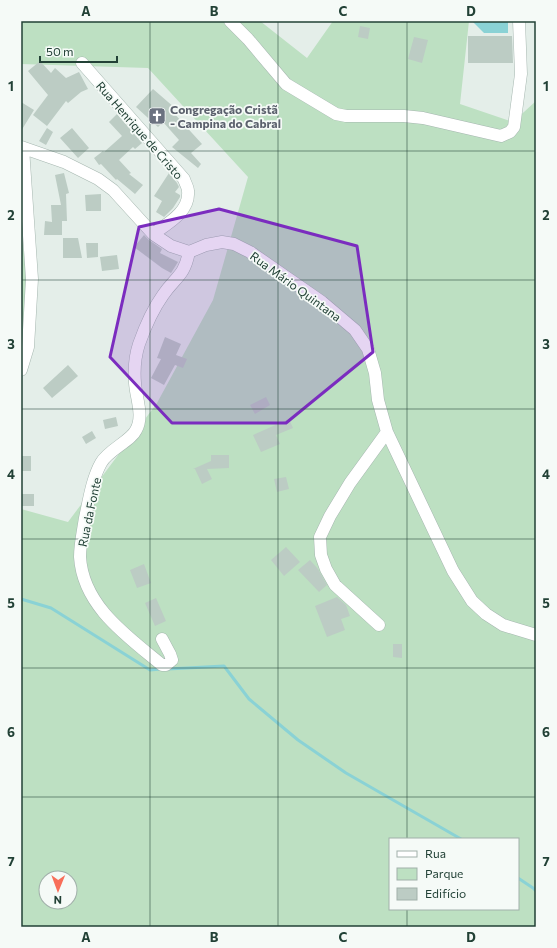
<svg xmlns="http://www.w3.org/2000/svg" width="557" height="948" viewBox="0 0 557 948" font-family="Commissioner,sans-serif">
	<style>
		.green { fill: #bde0c2; fill-rule: evenodd }
		.water { fill: #8ad2d5 }
		.lines { fill: none; stroke-linecap: round; stroke-linejoin: round }
		.stream { stroke: #8ad2d5; stroke-width: 3 }
		.building { fill: #bcccc4 }
		.minor-casing { stroke: #a6b7b0; stroke-width: 13 }
		.minor { stroke: #fff; stroke-width: 12 }
		.marked { fill: #7b2cbf; fill-opacity: 0.2; stroke: #7b2cbf; stroke-width: 3; stroke-linejoin: round }
		.grid { fill: none; stroke: #224136; stroke-width: 1; stroke-opacity: 0.55 }
		.labels { text-anchor: middle; dominant-baseline: central; stroke-width: 3.5; stroke-linejoin: round; paint-order: stroke }
		.worship-label { font-size: 12px; font-weight: bold; fill: #5b616d; stroke: #f5faf7; text-anchor: start }
		.street-label { font-size: 12px; fill: #224136; stroke: #f5faf7 }
		.neatline { fill: none; stroke: #224136; stroke-width: 1.5 }
		.grid-label { font-size: 13px; text-anchor: middle; font-weight: bold; fill: #224136 }
	</style>
	<rect width="100%" height="100%" fill="#e4eee9"/>
	<path class="green" d="M 21,21 L 260,21 L 307,58 L 333,21 L 469,21 L 460,104 L 513,122 L 536,101 L 536,927 L 21,927 L 21,509 L 68,522 L 157,403 L 213,300 L 248,177 L 148,68 L 21,64 ZM 390,839 L 518,839 L 518,909 L 390,909 ZM 46,878 L 70,878 L 70,902 L 46,902 Z
		M 21,232 L 29,290 L 21,364 Z"/>
	<path class="water" d="M 472,21 L 508,21 L 508,33 L 484,33 Z"/>
	<g class="lines">
		<path class="stream" d="M 21,599 L 51,608 L 150,670 L 161,669
			M 168,669 L 224,666 L 249,699 L 298,740 L 346,773 L 461,839
			M 518,878 L 533,888 L 536,891"/>
	</g>
	<path class="building" d="M 360,26 L 370,28 L 368,39 L 358,37 Z
		M 468,36 L 512,36 L 513,63 L 468,63 Z
		M 414,37 L 428,40 L 422,63 L 408,59 Z
		M 40,61 L 51,73 L 55,68 L 66,78 L 79,72 L 88,89 L 81,92 L 68,103 L 66,101 L 47,126 L 33,115 L 48,95 L 28,71 Z
		M 153,89 L 175,108 L 172,111 L 202,144 L 191,153 L 201,164 L 198,168 L 172,147 L 179,140 L 163,122 L 158,127 L 136,107 Z
		M 21,102 L 34,110 L 21,131 Z
		M 117,114 L 142,143 L 135,149 L 133,147 L 119,160 L 131,173 L 129,174 L 143,185 L 135,194 L 117,179 L 116,180 L 101,164 L 99,165 L 94,158 L 103,151 L 104,152 L 122,136 L 109,122 Z
		M 47,128 L 53,132 L 46,145 L 39,141 Z
		M 72,128 L 89,148 L 78,158 L 60,138 Z
		M 64,173 L 69,193 L 66,194 L 67,221 L 62,221 L 62,235 L 44,235 L 45,221 L 52,222 L 51,205 L 61,205 L 55,175 Z
		M 169,173 L 177,183 L 179,187 L 175,192 L 180,195 L 180,197 L 173,208 L 164,217 L 156,212 L 162,201 L 154,196 Z
		M 101,194 L 101,211 L 86,211 L 85,195 Z
		M 144,235 L 149,240 L 162,249 L 160,253 L 178,262 L 171,273 L 162,268 L 134,247 Z
		M 63,238 L 78,238 L 82,258 L 63,258 Z
		M 86,243 L 98,243 L 98,257 L 87,258 Z
		M 117,255 L 119,269 L 102,271 L 100,257 Z
		M 165,337 L 181,344 L 176,355 L 187,359 L 183,368 L 175,365 L 164,385 L 151,378 L 161,359 L 157,358 Z
		M 68,365 L 78,376 L 52,398 L 43,388 Z
		M 266,397 L 270,405 L 255,414 L 250,405 Z
		M 116,417 L 118,426 L 105,429 L 103,420 Z
		M 289,419 L 293,428 L 276,435 L 280,444 L 261,452 L 253,435 Z
		M 92,431 L 96,438 L 86,444 L 82,437 Z
		M 211,455 L 229,455 L 229,468 L 207,469 L 212,479 L 202,484 L 195,469 L 193,469 L 211,461 Z
		M 21,456 L 31,456 L 31,471 L 21,471 Z
		M 286,477 L 289,489 L 277,492 L 274,479 Z
		M 21,494 L 34,494 L 34,506 L 21,506 Z
		M 286,547 L 300,562 L 284,576 L 271,560 Z
		M 310,560 L 318,569 L 327,585 L 319,592 L 298,570 Z
		M 144,564 L 151,583 L 137,588 L 130,570 Z
		M 337,597 L 346,605 L 350,616 L 341,619 L 345,630 L 327,637 L 315,606 Z
		M 156,598 L 166,621 L 155,626 L 145,603 Z
		M 393,644 L 402,644 L 402,658 L 393,657 Z"/>
	<g class="lines">
		<defs>
			<path id="minor" d="M 230,21 L 248,39 L 286,84 L 336,114 L 346,116 L 404,116 L 423,118 L 501,136 L 510,132 L 514,127 L 521,74 L 519,21
				M 82,63 L 184,179 C 185,183 188,187 188,191 C 190,212 167,224 153,234
				M 21,147 L 64,162 L 98,179 L 113,190 L 153,234 L 171,246 L 189,252 L 206,245 L 222,242 L 234,244 L 250,252 L 322,302 L 355,330 L 368,349 L 375,373 L 378,400 L 387,432 L 453,571 L 472,601 L 486,614 L 503,625 L 536,635
				M 21,370 L 28,347 L 32,279 L 23,148
				M 379,625 L 335,585 L 326,569 L 321,555 L 320,537 L 330,516 L 350,483 L 387,432
				M 162,639 L 170,654 L 172,660 L 166,665 L 162,665 C 127,636 83,606 80,557 C 80,544 83,531 85,518 C 89,500 92,479 101,463 C 108,450 131,441 136,430 C 144,416 136,398 135,383 C 134,370 135,356 139,344 C 145,327 153,309 163,295 C 176,276 184,277 189,252"/>
		</defs>
		<use href="#minor" class="minor-casing"/>
		<use href="#minor" class="minor"/>
	</g>
	<path class="marked" d="M 219,209 L 357,246 L 373,352 L 286,423 L 172,423 L 110,357 L 139,227 Z"/>
	<path class="grid" d="M 150,21 L 150,927M 278,21 L 278,927M 407,21 L 407,839M 21,151 L 536,151M 21,280 L 536,280M 21,409 L 536,409M 21,539 L 536,539M 21,668 L 536,668M 21,797 L 536,797M 407,909 L 407,927"/>
	<defs>
		<symbol id="church-square" viewBox="-11 -11 22 22"><rect x="-9" y="-9" width="18" height="18" rx="4" fill="#6b7280" stroke="#f5faf7"/><path d="M-1.2-6h2.4v3.5h3.3v2.4h-3.3V6h-2.4V-.1h-3.3v-2.4h3.3Z" fill="#fff"/></symbol>
	</defs>
	<g fill-rule="evenodd">
		<use href="#church-square" x="147" y="106" width="20" height="20"/>
	</g>
	<g class="labels">
		<g class="worship-label">
			<text x="170" y="109">Congregação Cristã<tspan x="170" dy="14">- Campina do Cabral</tspan></text>
		</g>
		<g class="street-label">
			<text transform="translate(140 130) rotate(49)">Rua Henrique de Cristo</text>
			<text transform="translate(296 286) rotate(36)">Rua Mário Quintana</text>
			<text transform="translate(89 512) rotate(-78)">Rua da Fonte</text>
		</g>
	</g>
	<rect width="557" height="948" fill="none" stroke="#f5faf7" stroke-width="44"/>
	<rect x="389" y="838" width="130" height="72" fill="#f5faf7" stroke="#a1b0aa"/>
	<rect x="397" y="851" width="20" height="6" fill="#ffffff" stroke="#a1b0aa"/>
	<text x="425" y="858" font-size="12" fill="#224136">Rua</text>
	<rect x="397" y="868" width="20" height="12" fill="#bde0c2" stroke="#a1b0aa"/>
	<text x="425" y="878" font-size="12" fill="#224136">Parque</text>
	<rect x="397" y="888" width="20" height="12" fill="#bcccc4" stroke="#a1b0aa"/>
	<text x="425" y="898" font-size="12" fill="#224136">Edifício</text>
	<g transform="translate(58 890) rotate(181)"><circle r="19" fill="#f5faf7" stroke="#a1b0aa"/>
	<path d="M0-3L7 15L0 10L-7 15Z" fill="#f86e59"/>
	<text y="-6" font-size="11" font-weight="bold" text-anchor="middle" fill="#224136">N</text>
	</g>
	<path d="M40 56v6h77v-6" fill="none" stroke="#224136" stroke-width="2"/>
	<text x="46" y="56" font-size="12" fill="#224136" stroke="#f5faf7" stroke-width="3" paint-order="stroke">50 m</text>
	<rect x="22" y="22" width="513" height="904" class="neatline"/>
	<g class="grid-label">
		<text x="86" y="16">A</text>
		<text x="214" y="16">B</text>
		<text x="343" y="16">C</text>
		<text x="471" y="16">D</text>
		<text x="11" y="91">1</text>
		<text x="546" y="91">1</text>
		<text x="11" y="220">2</text>
		<text x="546" y="220">2</text>
		<text x="11" y="349">3</text>
		<text x="546" y="349">3</text>
		<text x="11" y="479">4</text>
		<text x="546" y="479">4</text>
		<text x="11" y="608">5</text>
		<text x="546" y="608">5</text>
		<text x="11" y="737">6</text>
		<text x="546" y="737">6</text>
		<text x="11" y="866">7</text>
		<text x="546" y="866">7</text>
		<text x="86" y="942">A</text>
		<text x="214" y="942">B</text>
		<text x="343" y="942">C</text>
		<text x="471" y="942">D</text>
	</g>
</svg>
